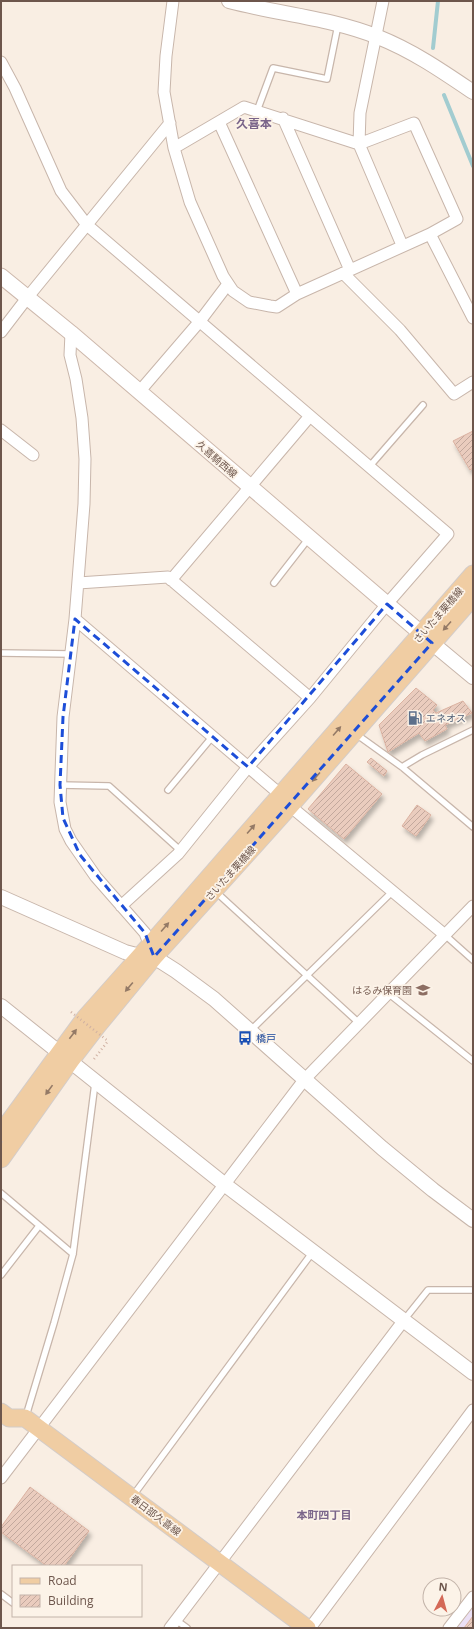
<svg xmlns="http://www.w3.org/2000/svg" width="474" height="1629" viewBox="0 0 474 1629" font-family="'Open Sans','Noto Sans JP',sans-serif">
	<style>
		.education { fill: #ebe0f5 }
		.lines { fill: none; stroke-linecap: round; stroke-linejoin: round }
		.stream { stroke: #a2ccd0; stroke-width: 4 }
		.building { fill: url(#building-hatch); stroke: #dbb2a1; filter: url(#shadow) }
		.service-casing { stroke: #c8b6ab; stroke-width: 8 }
		.minor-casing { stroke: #c8b6ab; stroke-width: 13 }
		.tertiary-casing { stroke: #c8b6ab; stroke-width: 16 }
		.secondary-casing { stroke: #cdb8ac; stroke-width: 17 }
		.primary-casing { stroke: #d3ccc9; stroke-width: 19 }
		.path { stroke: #cfb0a2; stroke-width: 2.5; stroke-dasharray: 1 3; stroke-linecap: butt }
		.service { stroke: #fff; stroke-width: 5.5 }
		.minor { stroke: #fff; stroke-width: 11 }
		.tertiary { stroke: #fff; stroke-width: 14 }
		.secondary { stroke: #fff; stroke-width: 15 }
		.primary { stroke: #f0cda3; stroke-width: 17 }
		.path-bridge { stroke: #cfb0a2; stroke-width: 2.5; stroke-dasharray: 1 3; stroke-linecap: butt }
		.oneway { fill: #947a66 }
		.marked { fill: none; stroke: #1d4ed8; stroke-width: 3; stroke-dasharray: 8 5; stroke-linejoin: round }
		.labels { text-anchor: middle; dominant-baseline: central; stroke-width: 3.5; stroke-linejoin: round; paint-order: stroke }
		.street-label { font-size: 10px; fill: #6d564c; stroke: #fcf3e8 }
		.service-label { font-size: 10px; fill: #4e5e75; stroke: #fcf3e8; text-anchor: start }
		.education-label { font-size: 10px; fill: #785e54; stroke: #fcf3e8; text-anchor: end }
		.transit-label { font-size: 10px; fill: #164399; stroke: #fcf3e8; text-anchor: start }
		.neighbourhood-label { font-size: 11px; font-weight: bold; fill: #7a658a; stroke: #fcf3e8 }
		.quarter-label { font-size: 12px; font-weight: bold; fill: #7a658a; stroke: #fcf3e8 }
	</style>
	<defs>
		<pattern id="building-hatch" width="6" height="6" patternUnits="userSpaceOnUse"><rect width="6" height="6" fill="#eaccbe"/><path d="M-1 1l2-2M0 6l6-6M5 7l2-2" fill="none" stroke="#c2a89d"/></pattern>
		<filter id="shadow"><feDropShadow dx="2.5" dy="4.5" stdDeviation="2" flood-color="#0004"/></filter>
	</defs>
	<rect width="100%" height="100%" fill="#f9eee3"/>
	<path class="education" d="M 473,1606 L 473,1628 L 456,1628 Z"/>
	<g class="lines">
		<path class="stream" d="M 433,48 L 438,1
			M 444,95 L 473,166"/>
	</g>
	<path class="building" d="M 473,431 L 473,468 L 470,470 L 453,441 Z
		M 416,688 L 437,705 L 433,710 L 436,713 L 463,701 L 472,713 L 445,725 L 447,729 L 425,741 L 419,733 L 388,752 L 379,725 Z
		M 371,758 L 387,771 L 384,776 L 367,762 Z
		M 346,764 L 382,794 L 344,839 L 308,809 Z
		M 417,805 L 431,815 L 416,836 L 402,826 Z
		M 30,1487 L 89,1531 L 64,1566 L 47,1566 L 1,1532 L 1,1527 Z
		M 473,1616 L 473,1628 L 464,1628 Z"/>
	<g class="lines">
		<defs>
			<path id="service" d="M 257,111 L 273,68 L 327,79 L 338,25
				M 369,467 L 423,405
				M 274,583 L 309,538
				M 1,653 L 71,654
				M 356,734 L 402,767 L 473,827
				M 402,767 L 422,755 L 473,730
				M 60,785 L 109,786 L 181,851
				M 168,790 L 213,736
				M 216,892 L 359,1023
				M 445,935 L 473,960
				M 388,993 L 473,1061
				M 250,1031 L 393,891
				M 1,1193 L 73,1254
				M 1,1275 L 39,1226
				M 404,1320 L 428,1290 L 473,1290
				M 26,1416 L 54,1323 L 73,1254 L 95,1083
				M 132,1497 L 312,1253
				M 1,1594 L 13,1603
				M 176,1620 L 187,1628"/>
			<path id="minor" d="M 173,1 L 166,56 L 164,92 L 174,148 L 190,202 L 223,276 L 233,291 L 249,302 L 270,306 L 277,307 L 297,294 L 430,234 L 473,318
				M 383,1 L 360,113 L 359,144 L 402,245
				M 1,62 L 15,88 L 61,191 L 87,225 L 448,534 L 387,604 L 310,698 L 248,767 L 178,854 L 121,906
				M 283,118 L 350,270
				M 219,122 L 297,294
				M 174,148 L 244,107 L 359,144 L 414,123 L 457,219 L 430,234
				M 343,273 L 400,330 L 454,394 L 473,382
				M 1,332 L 27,298 L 170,123
				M 71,333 L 70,355 L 76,379 L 82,418 L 85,459 L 84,504 L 75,619 L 63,717 L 60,802 L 65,829 L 71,841 L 96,877 L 145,933 L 151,949
				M 139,392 L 200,321 L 228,284
				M 1,430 L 33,455
				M 171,580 L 310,416
				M 78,583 L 168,577 L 310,698
				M 75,619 L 281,795 L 290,806 L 445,935
				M 1,1478 L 304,1080 L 473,906
				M 170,1628 L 404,1320
				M 310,1628 L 473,1410
				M 449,1628 L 473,1597"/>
			<path id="tertiary" d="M 229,1 C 278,14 331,18 378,37 C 413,51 442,71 473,92
				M 432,643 L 473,677
				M 1,897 L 125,952 L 140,956 L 154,957 L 176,971 L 214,999 L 382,1148 L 433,1190 L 473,1220
				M 1,1006 L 224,1184 L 473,1373"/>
			<path id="secondary" d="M 1,276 L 71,333 L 430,641"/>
			<path id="primary" d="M 1,1133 L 85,1018 L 150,945 L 473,574
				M 1,1159 L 71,1060 L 98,1025 L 154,957 L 290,806 L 473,597
				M 1,1412 L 9,1418 L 25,1418 L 307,1628"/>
		</defs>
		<use href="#service" class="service-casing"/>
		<use href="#minor" class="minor-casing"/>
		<use href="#tertiary" class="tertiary-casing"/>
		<use href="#secondary" class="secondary-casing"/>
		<use href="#primary" class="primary-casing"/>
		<path class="path" d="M 94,1059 L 108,1041"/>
		<use href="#service" class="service"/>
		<use href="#minor" class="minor"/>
		<use href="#tertiary" class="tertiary"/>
		<use href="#secondary" class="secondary"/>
		<use href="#primary" class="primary"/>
		<path class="path-bridge" d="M 71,1012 L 108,1041"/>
	</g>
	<defs><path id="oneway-solid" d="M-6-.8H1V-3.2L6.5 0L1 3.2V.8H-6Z"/></defs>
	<g class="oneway">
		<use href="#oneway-solid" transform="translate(447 626) rotate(132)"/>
		<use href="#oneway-solid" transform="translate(337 731) rotate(-49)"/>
		<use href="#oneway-solid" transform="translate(316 777) rotate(131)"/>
		<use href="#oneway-solid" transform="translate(251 829) rotate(-49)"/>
		<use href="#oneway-solid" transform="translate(165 927) rotate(-49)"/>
		<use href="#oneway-solid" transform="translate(129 987) rotate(130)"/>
		<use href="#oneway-solid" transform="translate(73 1034) rotate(-53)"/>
		<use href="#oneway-solid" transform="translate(49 1090) rotate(126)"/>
	</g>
	<path class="marked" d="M 387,604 L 432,643 L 154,957 L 145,933 L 80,855 L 63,818 L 60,785 L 63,717 L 75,619 L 248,767 Z"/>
	<defs>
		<symbol id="fuel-bare" viewBox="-9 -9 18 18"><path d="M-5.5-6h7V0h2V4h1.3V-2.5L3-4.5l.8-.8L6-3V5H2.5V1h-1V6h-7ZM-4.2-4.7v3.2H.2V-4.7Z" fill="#5c6f8a" stroke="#fcf3e8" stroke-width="2.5" paint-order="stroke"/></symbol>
		<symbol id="school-bare" viewBox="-9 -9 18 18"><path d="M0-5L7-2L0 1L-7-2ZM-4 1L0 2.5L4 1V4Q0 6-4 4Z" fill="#8d6e63" stroke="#fcf3e8" stroke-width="2.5" paint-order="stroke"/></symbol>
		<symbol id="bus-bare" viewBox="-9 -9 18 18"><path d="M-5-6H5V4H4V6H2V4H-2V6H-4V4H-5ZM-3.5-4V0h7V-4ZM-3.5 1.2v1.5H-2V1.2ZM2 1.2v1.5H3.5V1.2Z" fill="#1a4fb4" stroke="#fcf3e8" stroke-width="2.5" paint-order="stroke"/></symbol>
	</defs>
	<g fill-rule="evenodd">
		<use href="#fuel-bare" x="405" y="708" width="20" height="20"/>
		<use href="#school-bare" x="413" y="980" width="20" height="20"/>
		<use href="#bus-bare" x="235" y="1028" width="20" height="20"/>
	</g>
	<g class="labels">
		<g class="street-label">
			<text transform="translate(217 459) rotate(41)">久喜騎西線</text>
			<text transform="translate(438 615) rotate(-49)">さいたま栗橋線</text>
			<text transform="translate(230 873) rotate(-48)">さいたま栗橋線</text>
			<text transform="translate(156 1515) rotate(37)">春日部久喜線</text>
		</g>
		<g class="service-label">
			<text x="426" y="718">エネオス</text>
		</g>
		<g class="education-label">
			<text x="412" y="990">はるみ保育園</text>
		</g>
		<g class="transit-label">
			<text x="256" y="1038">橋戸</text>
		</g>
		<g class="neighbourhood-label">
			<text x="324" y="1514">本町四丁目</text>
		</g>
		<g class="quarter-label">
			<text x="254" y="123">久喜本</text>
		</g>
	</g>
	<rect width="474" height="1629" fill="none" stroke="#6d564c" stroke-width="4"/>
	<rect x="12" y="1565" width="130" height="52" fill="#fcf3e8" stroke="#c3b4aa"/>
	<rect x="20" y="1578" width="20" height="6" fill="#f0cda3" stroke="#c3b4aa"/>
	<text x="48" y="1585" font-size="12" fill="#6d564c">Road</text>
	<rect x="20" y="1595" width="20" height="12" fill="url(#building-hatch)" stroke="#c3b4aa"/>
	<text x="48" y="1605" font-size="12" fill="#6d564c">Building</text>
	<g transform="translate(442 1597) rotate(6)"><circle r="19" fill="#fcf3e8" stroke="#c3b4aa"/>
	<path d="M0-3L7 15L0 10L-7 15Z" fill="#d46957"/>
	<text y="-6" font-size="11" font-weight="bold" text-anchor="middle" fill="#6d564c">N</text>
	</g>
</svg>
